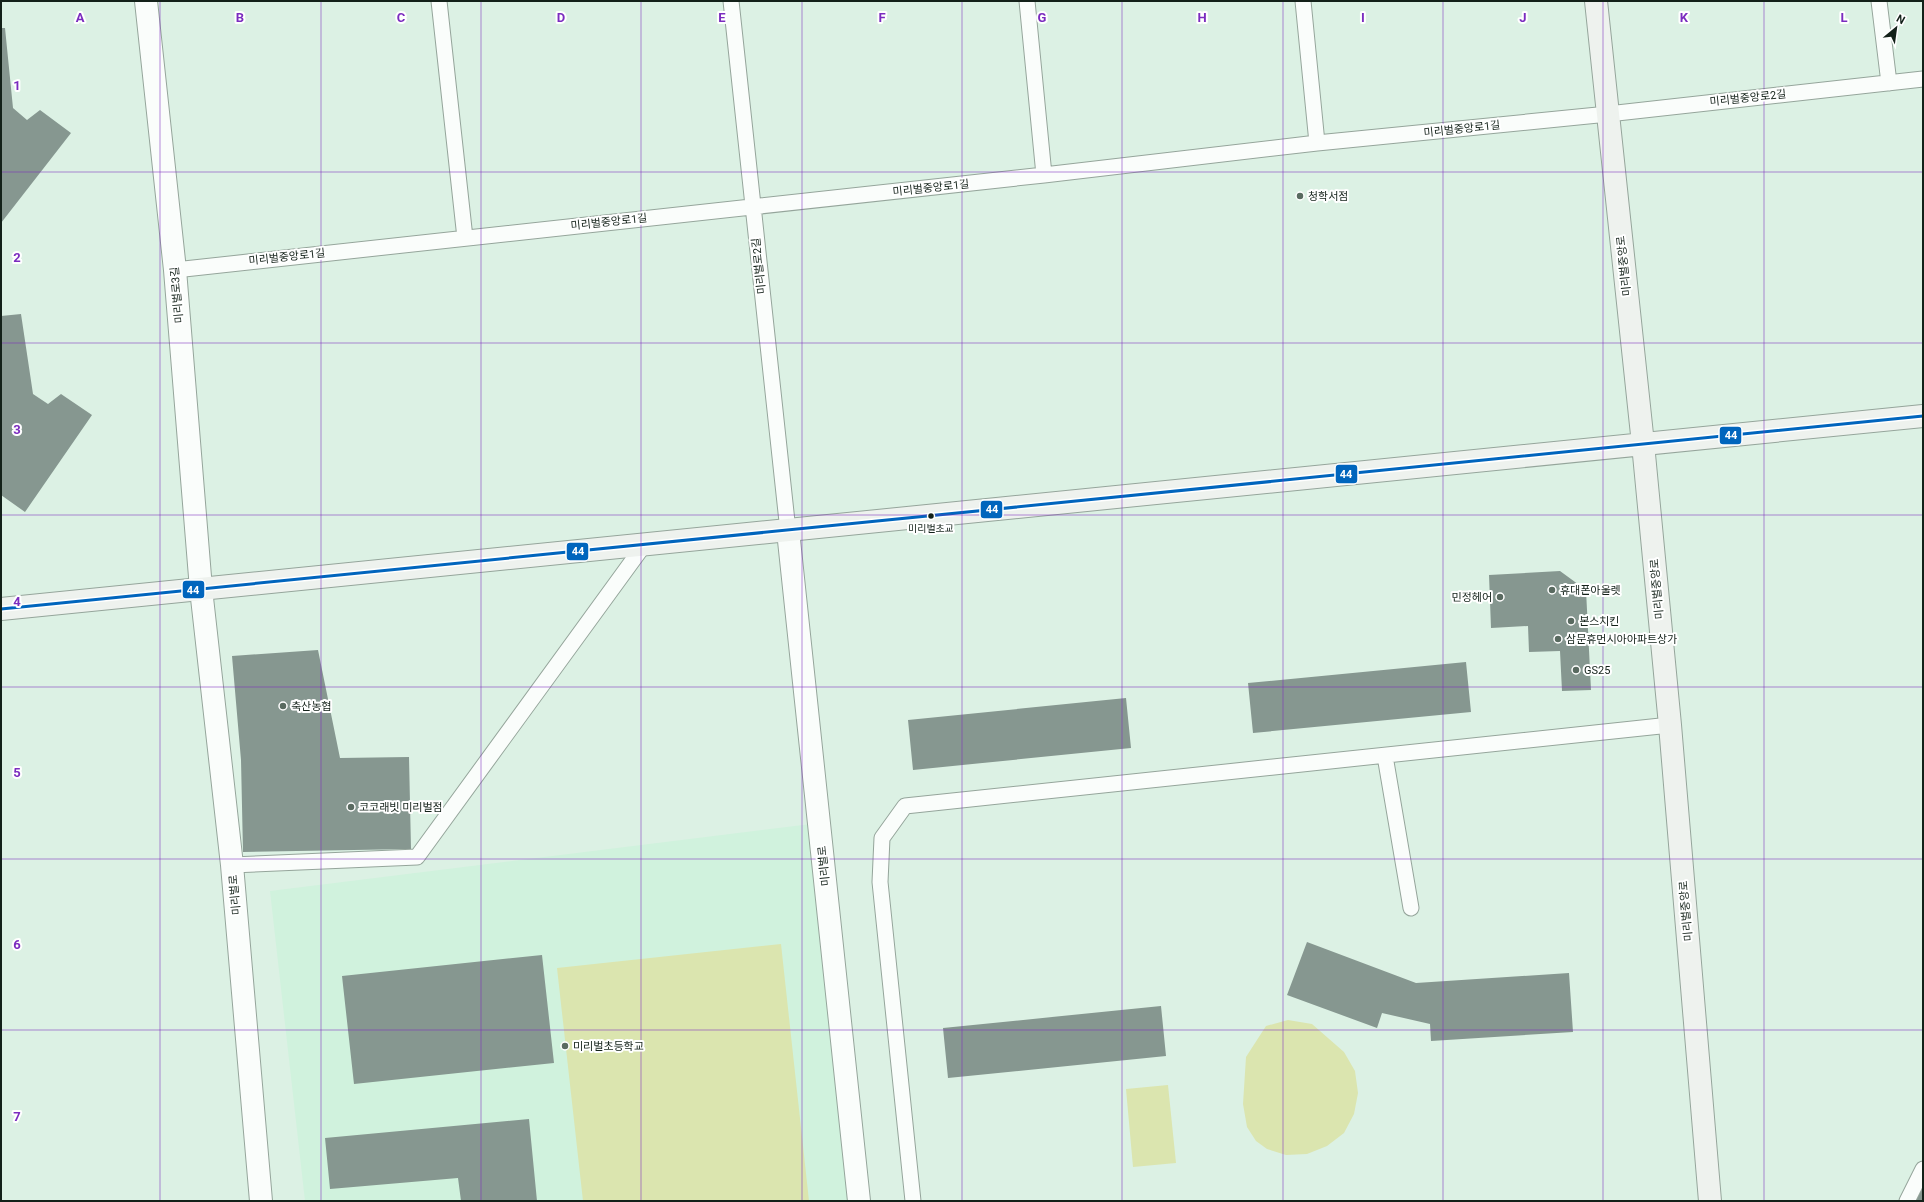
<svg xmlns="http://www.w3.org/2000/svg" width="1924" height="1202" viewBox="0 0 1924 1202" font-family="Roboto,'Noto Sans KR',sans-serif">
	<style>
		.built { fill: #d0f2dd }
		.green { fill: #dbe5af }
		.building { fill: #869790 }
		.lines { fill: none; stroke-linecap: round; stroke-linejoin: round }
		.lane-casing { stroke: #95a59b; stroke-width: 17 }
		.street-casing { stroke: #95a59b; stroke-width: 24 }
		.secondary-casing { stroke: #95a59b; stroke-width: 24 }
		.lane { stroke: #fafdfb; stroke-width: 15 }
		.street { stroke: #fafdfb; stroke-width: 22 }
		.secondary { stroke: #eef2ee; stroke-width: 22 }
		.bus-1-casing { stroke: #fff; stroke-width: 6 }
		.bus-1 { stroke: #0065bd; stroke-width: 3 }
		.grid { fill: none; stroke: #7b2cbf; stroke-width: 1; stroke-opacity: 0.55 }
		.poi-dot { fill: #596a60; stroke: #fff; stroke-width: 1.5 }
		.bus-dot { fill: #132119; stroke: #fff; stroke-width: 1.5 }
		.labels { text-anchor: middle; dominant-baseline: central; stroke-width: 4; stroke-linejoin: round; paint-order: stroke }
		.bus-label { font-size: 10px; fill: #132119; stroke: #fff }
		.street-label { font-size: 11px; fill: #132119; stroke: #fff }
		.poi-label { font-size: 11px; fill: #132119; stroke: #fff; text-anchor: start }
		.grid-label { font-size: 13px; text-anchor: middle; font-weight: bold; fill: #7b2cbf; stroke: #fff; stroke-width: 4; stroke-linejoin: round; paint-order: stroke }
		.line-badge { stroke: #fff; stroke-width: 1.5 }
		.badge-label { font-size: 11px; text-anchor: middle; font-weight: bold; fill: #fff }
	</style>
	<rect width="100%" height="100%" fill="#dcf1e4"/>
	<path class="built" d="M 811,824 L 864,1201 L 305,1201 L 270,891 Z"/>
	<path class="green" d="M 781,944 L 809,1201 L 583,1201 L 557,968 Z
		M 1288,1020 L 1312,1024 L 1344,1052 L 1355,1071 L 1358,1093 L 1354,1114 L 1344,1133 L 1327,1146 L 1307,1154 L 1286,1155 L 1267,1149 L 1256,1141 L 1247,1127 L 1243,1104 L 1246,1057 L 1266,1026 Z
		M 1168,1085 L 1176,1163 L 1133,1167 L 1126,1089 Z"/>
	<path class="building" d="M 1,28 L 5,28 L 13,108 L 27,120 L 40,110 L 71,133 L 1,223 Z
		M 21,314 L 33,394 L 48,404 L 61,394 L 92,415 L 25,512 L 1,495 L 1,316 Z
		M 1560,571 L 1586,590 L 1591,690 L 1562,691 L 1560,651 L 1529,652 L 1528,626 L 1491,628 L 1489,575 Z
		M 318,650 L 340,758 L 409,757 L 411,849 L 243,852 L 241,760 L 232,656 Z
		M 1466,662 L 1471,712 L 1253,733 L 1248,683 Z
		M 1126,698 L 1131,748 L 913,770 L 908,720 Z
		M 1307,942 L 1416,983 L 1569,973 L 1573,1032 L 1431,1041 L 1430,1024 L 1382,1013 L 1377,1028 L 1287,995 Z
		M 542,955 L 554,1063 L 354,1084 L 342,976 Z
		M 1161,1006 L 1166,1056 L 948,1078 L 943,1028 Z
		M 529,1119 L 537,1201 L 461,1201 L 458,1178 L 330,1189 L 325,1138 Z
		M 1923,1173 L 1923,1201 L 1908,1201 Z"/>
	<g class="lines">
		<defs>
			<path id="lane" d="M 439,1 L 465,238
				M 731,1 L 788,531
				M 1027,1 L 1044,175
				M 1303,1 L 1317,143
				M 1879,1 L 1889,83
				M 175,270 L 1044,175 L 1317,143 L 1608,114 L 1923,79
				M 1385,756 L 1411,908
				M 232,865 L 417,857 L 644,545
				M 913,1201 L 880,882 L 882,838 L 905,806 L 1670,725
				M 1907,1201 L 1923,1169"/>
			<path id="street" d="M 146,1 L 175,270 L 201,589 L 232,865 L 261,1201
				M 788,531 L 859,1201"/>
			<path id="secondary" d="M 1596,1 L 1643,444 L 1670,725 L 1710,1201
				M 1,609 L 1923,416"/>
		</defs>
		<use href="#lane" class="lane-casing"/>
		<use href="#street" class="street-casing"/>
		<use href="#secondary" class="secondary-casing"/>
		<use href="#lane" class="lane"/>
		<use href="#street" class="street"/>
		<use href="#secondary" class="secondary"/>
		<defs>
			<path id="bus-1" d="M 1,609 L 1923,416"/>
		</defs>
		<use href="#bus-1" class="bus-1-casing"/>
		<use href="#bus-1" class="bus-1"/>
	</g>
	<path class="grid" d="M 160,1 L 160,1201M 321,1 L 321,1201M 481,1 L 481,1201M 641,1 L 641,1201M 802,1 L 802,1201M 962,1 L 962,1201M 1122,1 L 1122,1201M 1283,1 L 1283,1201M 1443,1 L 1443,1201M 1603,1 L 1603,1201M 1764,1 L 1764,1201M 1,172 L 1923,172M 1,343 L 1923,343M 1,515 L 1923,515M 1,687 L 1923,687M 1,859 L 1923,859M 1,1030 L 1923,1030"/>
	<g class="poi-dot">
		<circle cx="1300" cy="196" r="4"/>
		<circle cx="1552" cy="590" r="4"/>
		<circle cx="1500" cy="597" r="4"/>
		<circle cx="1571" cy="621" r="4"/>
		<circle cx="1558" cy="639" r="4"/>
		<circle cx="1576" cy="670" r="4"/>
		<circle cx="283" cy="706" r="4"/>
		<circle cx="351" cy="807" r="4"/>
		<circle cx="565" cy="1046" r="4"/>
	</g>
	<circle class="bus-dot" cx="931" cy="516" r="3.5"/>
	<g class="labels">
		<g class="bus-label">
			<text x="931" y="528">미리벌초교</text>
		</g>
		<g class="street-label">
			<text transform="translate(1748 98) rotate(-6)">미리벌중앙로2길</text>
			<text transform="translate(1462 129) rotate(-6)">미리벌중앙로1길</text>
			<text transform="translate(931 188) rotate(-6)">미리벌중앙로1길</text>
			<text transform="translate(609 222) rotate(-6)">미리벌중앙로1길</text>
			<text transform="translate(287 257) rotate(-6)">미리벌중앙로1길</text>
			<text transform="translate(759 266) rotate(-96)">미리벌로2길</text>
			<text transform="translate(1624 266) rotate(-96)">미리벌중앙로</text>
			<text transform="translate(177 295) rotate(-95)">미리벌로3길</text>
			<text transform="translate(1657 589) rotate(-95)">미리벌중앙로</text>
			<text transform="translate(824 866) rotate(-96)">미리벌로</text>
			<text transform="translate(235 895) rotate(-95)">미리벌로</text>
			<text transform="translate(1686 911) rotate(-95)">미리벌중앙로</text>
		</g>
		<g class="poi-label">
			<text x="1308" y="196">청학서점</text>
			<text x="1560" y="590">휴대폰아울렛</text>
			<text x="1492" y="597" text-anchor="end">민정헤어</text>
			<text x="1579" y="621">본스치킨</text>
			<text x="1566" y="639">삼문휴먼시아아파트상가</text>
			<text x="1584" y="670">GS25</text>
			<text x="291" y="706">축산농협</text>
			<text x="359" y="807">코코래빗 미리벌점</text>
			<text x="573" y="1046">미리벌초등학교</text>
		</g>
	</g>
	<g class="grid-label">
		<text x="80" y="22">A</text>
		<text x="240" y="22">B</text>
		<text x="401" y="22">C</text>
		<text x="561" y="22">D</text>
		<text x="722" y="22">E</text>
		<text x="882" y="22">F</text>
		<text x="1042" y="22">G</text>
		<text x="1202" y="22">H</text>
		<text x="1363" y="22">I</text>
		<text x="1523" y="22">J</text>
		<text x="1684" y="22">K</text>
		<text x="1844" y="22">L</text>
		<text x="17" y="90">1</text>
		<text x="17" y="262">2</text>
		<text x="17" y="434">3</text>
		<text x="17" y="606">4</text>
		<text x="17" y="777">5</text>
		<text x="17" y="949">6</text>
		<text x="17" y="1121">7</text>
	</g>
	<g class="line-badge">
		<rect x="1719" y="426" width="23" height="19" rx="4" fill="#0065bd"/>
		<rect x="1335" y="464" width="23" height="20" rx="4" fill="#0065bd"/>
		<rect x="980" y="500" width="23" height="19" rx="4" fill="#0065bd"/>
		<rect x="566" y="542" width="23" height="19" rx="4" fill="#0065bd"/>
		<rect x="182" y="580" width="23" height="19" rx="4" fill="#0065bd"/>
	</g>
	<g class="badge-label">
		<text x="1731" y="439">44</text>
		<text x="1346" y="478">44</text>
		<text x="992" y="513">44</text>
		<text x="578" y="555">44</text>
		<text x="193" y="594">44</text>
	</g>
	<rect width="1924" height="1202" fill="none" stroke="#132119" stroke-width="4"/>
	<g transform="translate(1896 28) rotate(29)" stroke="#ffffff" stroke-width="3" paint-order="stroke">
	<path d="M0-3L7 15L0 10L-7 15Z" fill="#132119"/>
	<text y="-6" font-size="11" font-weight="bold" text-anchor="middle" fill="#132119">N</text>
	</g>
</svg>
